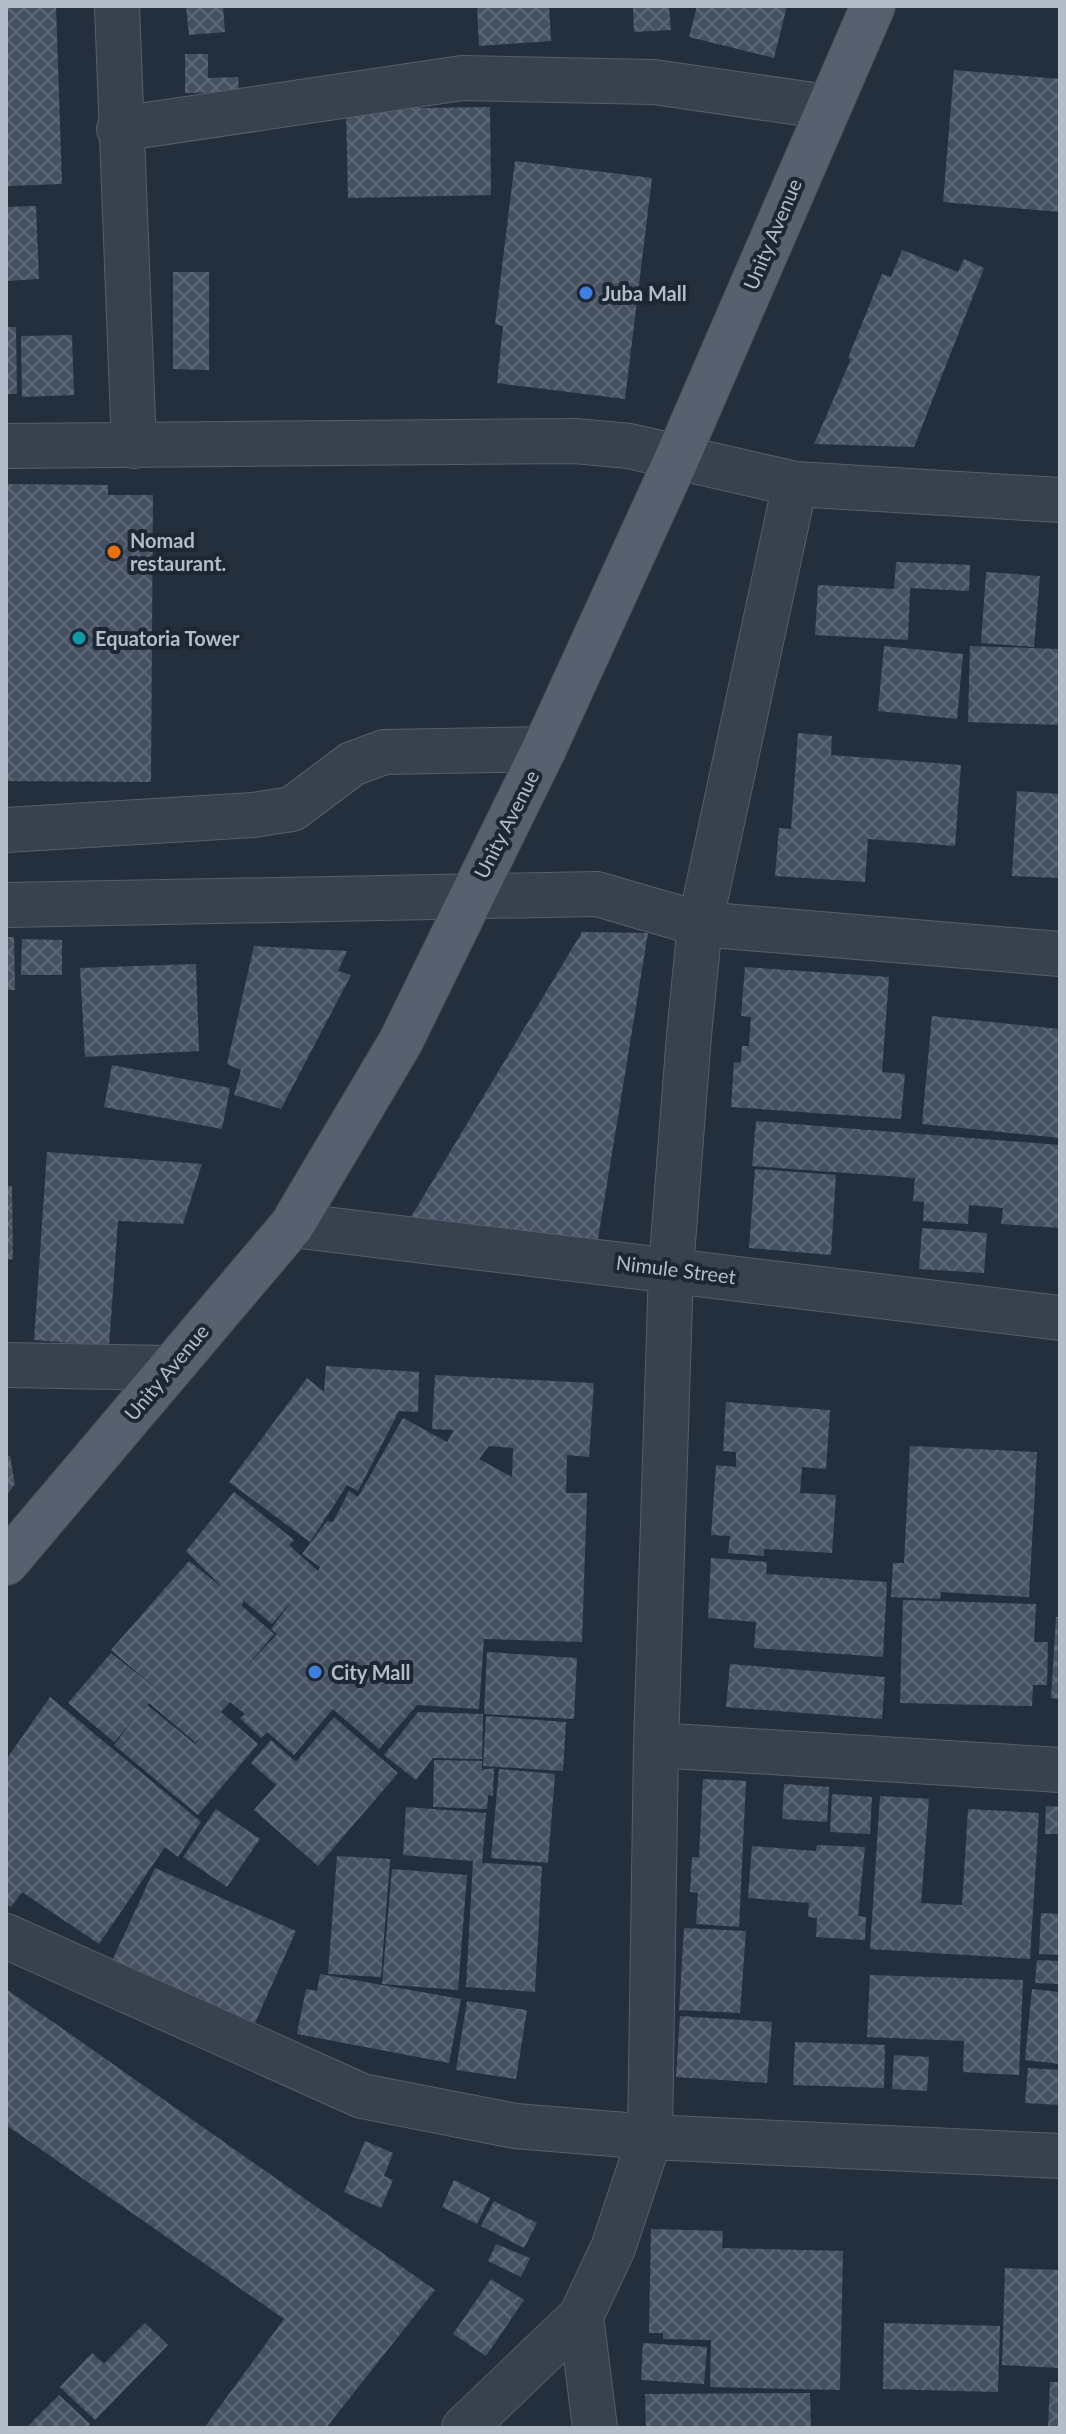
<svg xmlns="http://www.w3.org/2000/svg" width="1066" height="2434" viewBox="0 0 1066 2434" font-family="Lato,sans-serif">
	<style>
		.building { fill: url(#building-cross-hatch); fill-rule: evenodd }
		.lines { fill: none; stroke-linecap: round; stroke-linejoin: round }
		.minor-casing { stroke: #565f6c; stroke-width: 46 }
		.major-casing { stroke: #414a57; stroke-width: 46 }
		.minor { stroke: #38414e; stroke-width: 44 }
		.major { stroke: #56606e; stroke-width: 44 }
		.shop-dot { fill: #3f7fe0; stroke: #1d2633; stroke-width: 3 }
		.food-dot { fill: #e8710a; stroke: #1d2633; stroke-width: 3 }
		.culture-dot { fill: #0f9aa8; stroke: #1d2633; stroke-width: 3 }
		.labels { text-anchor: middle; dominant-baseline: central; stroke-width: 8; stroke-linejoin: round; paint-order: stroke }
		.street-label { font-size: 20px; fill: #b4bcc9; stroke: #1d2633 }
		.poi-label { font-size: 20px; font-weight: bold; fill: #b4bcc9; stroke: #1d2633; text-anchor: start }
	</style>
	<defs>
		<pattern id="building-cross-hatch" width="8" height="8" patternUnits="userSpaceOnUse" patternTransform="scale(2)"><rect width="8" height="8" fill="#455162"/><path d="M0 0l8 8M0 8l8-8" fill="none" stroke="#5d6877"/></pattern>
	</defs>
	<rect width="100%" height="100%" fill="#242f3e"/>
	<path class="building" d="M 6,6 L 56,6 L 62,184 L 6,186 Z
		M 186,6 L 223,6 L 225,32 L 189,35 Z
		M 477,6 L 549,6 L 551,41 L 479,46 Z
		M 669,6 L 671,30 L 634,32 L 633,7 Z
		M 697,6 L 787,6 L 774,58 L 689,37 Z
		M 185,54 L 208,54 L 208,78 L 238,77 L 239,92 L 185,93 Z
		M 954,70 L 1060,79 L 1060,212 L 943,202 Z
		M 490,107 L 491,195 L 348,198 L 346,109 Z
		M 515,161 L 652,178 L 625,399 L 497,383 L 503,326 L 495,324 Z
		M 36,206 L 39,279 L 6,281 L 6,207 Z
		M 902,250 L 958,272 L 964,259 L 984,268 L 914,447 L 814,444 L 851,359 L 848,358 L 882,274 L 891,277 Z
		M 173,272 L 209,272 L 209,370 L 173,369 Z
		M 6,327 L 16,327 L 17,394 L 6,394 Z
		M 72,335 L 74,395 L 22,397 L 21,336 Z
		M 6,484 L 108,485 L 108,495 L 153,495 L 151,782 L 6,781 Z
		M 896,562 L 970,565 L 969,591 L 910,588 L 908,640 L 815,635 L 818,585 L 894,589 Z
		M 986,572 L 1040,576 L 1034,647 L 981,643 Z
		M 884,646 L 963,654 L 957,719 L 878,711 Z
		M 970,646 L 1060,649 L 1060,725 L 968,722 Z
		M 798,733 L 832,736 L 831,755 L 961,765 L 955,846 L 868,839 L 865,882 L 775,876 L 779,828 L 791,829 Z
		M 1017,791 L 1060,794 L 1060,878 L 1012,876 Z
		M 582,932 L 648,933 L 597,1245 L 408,1222 Z
		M 6,937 L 14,937 L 15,990 L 6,990 Z
		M 22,939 L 62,940 L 62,975 L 21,975 Z
		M 254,946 L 347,951 L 338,971 L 351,975 L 281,1109 L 234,1095 L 241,1070 L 227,1064 Z
		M 196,964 L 199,1051 L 85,1057 L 80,968 Z
		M 745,967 L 889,977 L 882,1072 L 905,1074 L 901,1119 L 731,1107 L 734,1062 L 741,1063 L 742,1046 L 749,1046 L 751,1017 L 741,1016 Z
		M 932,1016 L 1060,1029 L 1060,1138 L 922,1124 Z
		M 112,1065 L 230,1088 L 222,1129 L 104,1107 Z
		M 756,1121 L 1060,1145 L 1060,1228 L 1001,1224 L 1003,1208 L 969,1205 L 968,1224 L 923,1221 L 924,1202 L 913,1201 L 915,1178 L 752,1166 Z
		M 47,1152 L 202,1164 L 183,1224 L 118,1221 L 109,1346 L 34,1340 Z
		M 755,1169 L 836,1175 L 831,1255 L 749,1248 Z
		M 6,1186 L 12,1186 L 13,1259 L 6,1260 Z
		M 922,1228 L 987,1233 L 984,1273 L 919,1269 Z
		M 326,1366 L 419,1372 L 418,1412 L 399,1411 L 358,1491 L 347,1485 L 310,1542 L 229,1482 L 307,1378 L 324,1392 Z
		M 435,1375 L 594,1383 L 589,1457 L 567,1455 L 566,1493 L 587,1493 L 582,1642 L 484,1639 L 479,1709 L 417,1705 L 379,1749 L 333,1709 L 294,1755 L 267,1732 L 261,1738 L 240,1718 L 245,1714 L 230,1702 L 221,1712 L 258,1744 L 198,1815 L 114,1745 L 133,1721 L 114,1742 L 68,1703 L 111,1653 L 160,1692 L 111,1650 L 189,1561 L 224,1589 L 186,1551 L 234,1492 L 294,1540 L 289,1545 L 318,1571 L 320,1567 L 302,1554 L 327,1521 L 333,1522 L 349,1491 L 358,1497 L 403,1418 L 447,1442 L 454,1430 L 432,1429 ZM 489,1446 L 513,1448 L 512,1477 L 479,1459 ZM 294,1598 L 271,1629 L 277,1634 L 247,1666 L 274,1634 L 241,1605 L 244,1601 L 272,1624 ZM 149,1703 L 195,1742 L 201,1737 L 195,1744 L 147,1705 Z
		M 726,1402 L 830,1410 L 826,1469 L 802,1467 L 800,1493 L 836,1495 L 832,1553 L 764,1549 L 764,1556 L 728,1553 L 730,1536 L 711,1535 L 716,1465 L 736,1467 L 736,1452 L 723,1451 Z
		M 910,1446 L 1037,1452 L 1029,1597 L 941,1592 L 940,1599 L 891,1597 L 893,1563 L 904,1563 Z
		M 6,1456 L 10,1456 L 15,1484 L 6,1496 Z
		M 711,1558 L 767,1562 L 766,1574 L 887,1582 L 883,1657 L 754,1648 L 756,1622 L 708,1618 Z
		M 903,1600 L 1036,1604 L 1034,1642 L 1048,1642 L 1047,1685 L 1033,1685 L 1032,1706 L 900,1703 Z
		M 1056,1617 L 1060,1617 L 1060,1699 L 1051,1698 Z
		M 487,1652 L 577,1658 L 574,1719 L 484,1714 Z
		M 730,1664 L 885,1677 L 882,1719 L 726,1707 Z
		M 50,1697 L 201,1822 L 178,1857 L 165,1847 L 99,1944 L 22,1892 L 11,1907 L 6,1904 L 6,1760 Z
		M 418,1712 L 483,1714 L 482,1759 L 433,1758 L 416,1780 L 384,1755 Z
		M 486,1716 L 566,1722 L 563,1771 L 483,1766 Z
		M 334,1717 L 398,1773 L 318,1866 L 254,1810 L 276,1785 L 251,1763 L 271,1740 L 296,1762 Z
		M 434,1760 L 482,1761 L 482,1770 L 494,1768 L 493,1796 L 488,1795 L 487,1809 L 433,1807 Z
		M 499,1769 L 555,1774 L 548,1863 L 491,1858 Z
		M 703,1779 L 746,1781 L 739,1927 L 696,1924 L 698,1893 L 690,1892 L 692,1857 L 699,1857 Z
		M 784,1784 L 829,1787 L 827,1822 L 782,1819 Z
		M 832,1794 L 872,1797 L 870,1834 L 830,1832 Z
		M 880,1796 L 929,1799 L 921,1903 L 962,1905 L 968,1809 L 1039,1813 L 1030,1959 L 870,1949 Z
		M 1046,1806 L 1060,1807 L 1060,1834 L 1045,1834 Z
		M 406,1807 L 486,1813 L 482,1863 L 542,1866 L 535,1992 L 466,1987 L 473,1861 L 403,1855 Z
		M 216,1809 L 260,1839 L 227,1887 L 183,1857 Z
		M 817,1845 L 865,1847 L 858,1916 L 866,1917 L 865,1940 L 816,1937 L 817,1918 L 808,1917 L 809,1903 L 748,1898 L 752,1846 L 816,1851 Z
		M 337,1856 L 390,1859 L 381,1977 L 328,1974 Z
		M 155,1868 L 296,1931 L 253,2027 L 111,1963 Z
		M 392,1869 L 467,1875 L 458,1990 L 382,1984 Z
		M 1041,1913 L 1060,1914 L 1060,1955 L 1039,1954 Z
		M 684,1928 L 746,1931 L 740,2013 L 679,2010 Z
		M 1037,1960 L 1060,1961 L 1060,1984 L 1035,1983 Z
		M 320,1974 L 461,1999 L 449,2063 L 297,2034 L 306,1989 L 317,1991 Z
		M 870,1975 L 1023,1980 L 1019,2075 L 963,2072 L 964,2041 L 867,2037 Z
		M 6,1989 L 435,2290 L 326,2428 L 204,2428 L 284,2319 L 6,2125 Z
		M 1032,1989 L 1060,1992 L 1060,2064 L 1025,2060 Z
		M 467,2001 L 527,2010 L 516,2079 L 456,2070 Z
		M 680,2016 L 772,2022 L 767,2083 L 676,2077 Z
		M 795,2042 L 885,2045 L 884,2088 L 793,2085 Z
		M 894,2055 L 929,2057 L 927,2091 L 892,2089 Z
		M 1028,2068 L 1060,2070 L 1060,2105 L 1025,2103 Z
		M 365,2141 L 393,2153 L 384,2176 L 393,2180 L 381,2208 L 344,2192 Z
		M 454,2180 L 490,2198 L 477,2224 L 442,2207 Z
		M 494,2201 L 537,2223 L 524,2248 L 481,2226 Z
		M 651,2229 L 723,2231 L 722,2248 L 843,2251 L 840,2390 L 710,2387 L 711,2340 L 663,2339 L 663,2333 L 649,2333 Z
		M 496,2244 L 530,2258 L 521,2277 L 488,2261 Z
		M 1005,2268 L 1060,2270 L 1060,2368 L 1002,2365 Z
		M 491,2279 L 524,2300 L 486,2356 L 453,2334 Z
		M 145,2323 L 168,2345 L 95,2420 L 60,2387 L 92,2353 L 104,2364 Z
		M 884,2323 L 1000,2326 L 998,2392 L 883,2389 Z
		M 643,2343 L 707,2347 L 704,2384 L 641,2380 Z
		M 1050,2382 L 1060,2382 L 1060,2428 L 1048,2427 Z
		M 810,2393 L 811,2428 L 646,2428 L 645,2394 Z
		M 59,2395 L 90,2424 L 87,2428 L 26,2428 Z"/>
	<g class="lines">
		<defs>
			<path id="minor" d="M 117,6 L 134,446
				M 119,129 L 462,78 L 654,82 L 827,107
				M 6,446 L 575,441 L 629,446 L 795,484 L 1060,500
				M 6,830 L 253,815 L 292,809 L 352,764 L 384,752 L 544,749
				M 6,905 L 597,894 L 700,924 L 1060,954
				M 292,1225 L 1060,1318
				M 6,1365 L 169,1368
				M 656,1745 L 1060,1770
				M 6,1936 L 362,2096 L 515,2126 L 650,2137 L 1060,2156
				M 581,2316 L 595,2428
				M 464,2428 L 581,2316 L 613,2248 L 650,2137 L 656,1745 L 671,1269 L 689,1035 L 700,924 L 795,484"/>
			<path id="major" d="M 6,1563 L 292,1225 L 401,1041 L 544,749 L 678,456 L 873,6"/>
		</defs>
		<use href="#minor" class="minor-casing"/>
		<use href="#major" class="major-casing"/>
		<use href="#minor" class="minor"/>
		<use href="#major" class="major"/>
	</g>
	<g class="shop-dot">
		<circle cx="586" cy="293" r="8"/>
		<circle cx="315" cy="1672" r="8"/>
	</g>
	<circle class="food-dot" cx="114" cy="552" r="8"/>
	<circle class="culture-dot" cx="79" cy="638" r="8"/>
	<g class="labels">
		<g class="street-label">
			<text transform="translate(772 234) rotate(-67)">Unity Avenue</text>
			<text transform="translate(506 824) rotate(-63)">Unity Avenue</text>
			<text transform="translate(676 1269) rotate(7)">Nimule Street</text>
			<text transform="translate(166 1372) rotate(-50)">Unity Avenue</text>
		</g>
		<g class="poi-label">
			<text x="602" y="293">Juba Mall</text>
			<text x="130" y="540">Nomad<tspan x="130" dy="23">restaurant.</tspan></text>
			<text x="95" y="638">Equatoria Tower</text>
			<text x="331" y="1672">City Mall</text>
		</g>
	</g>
	<rect width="1066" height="2434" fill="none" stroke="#b4bcc9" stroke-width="16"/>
</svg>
